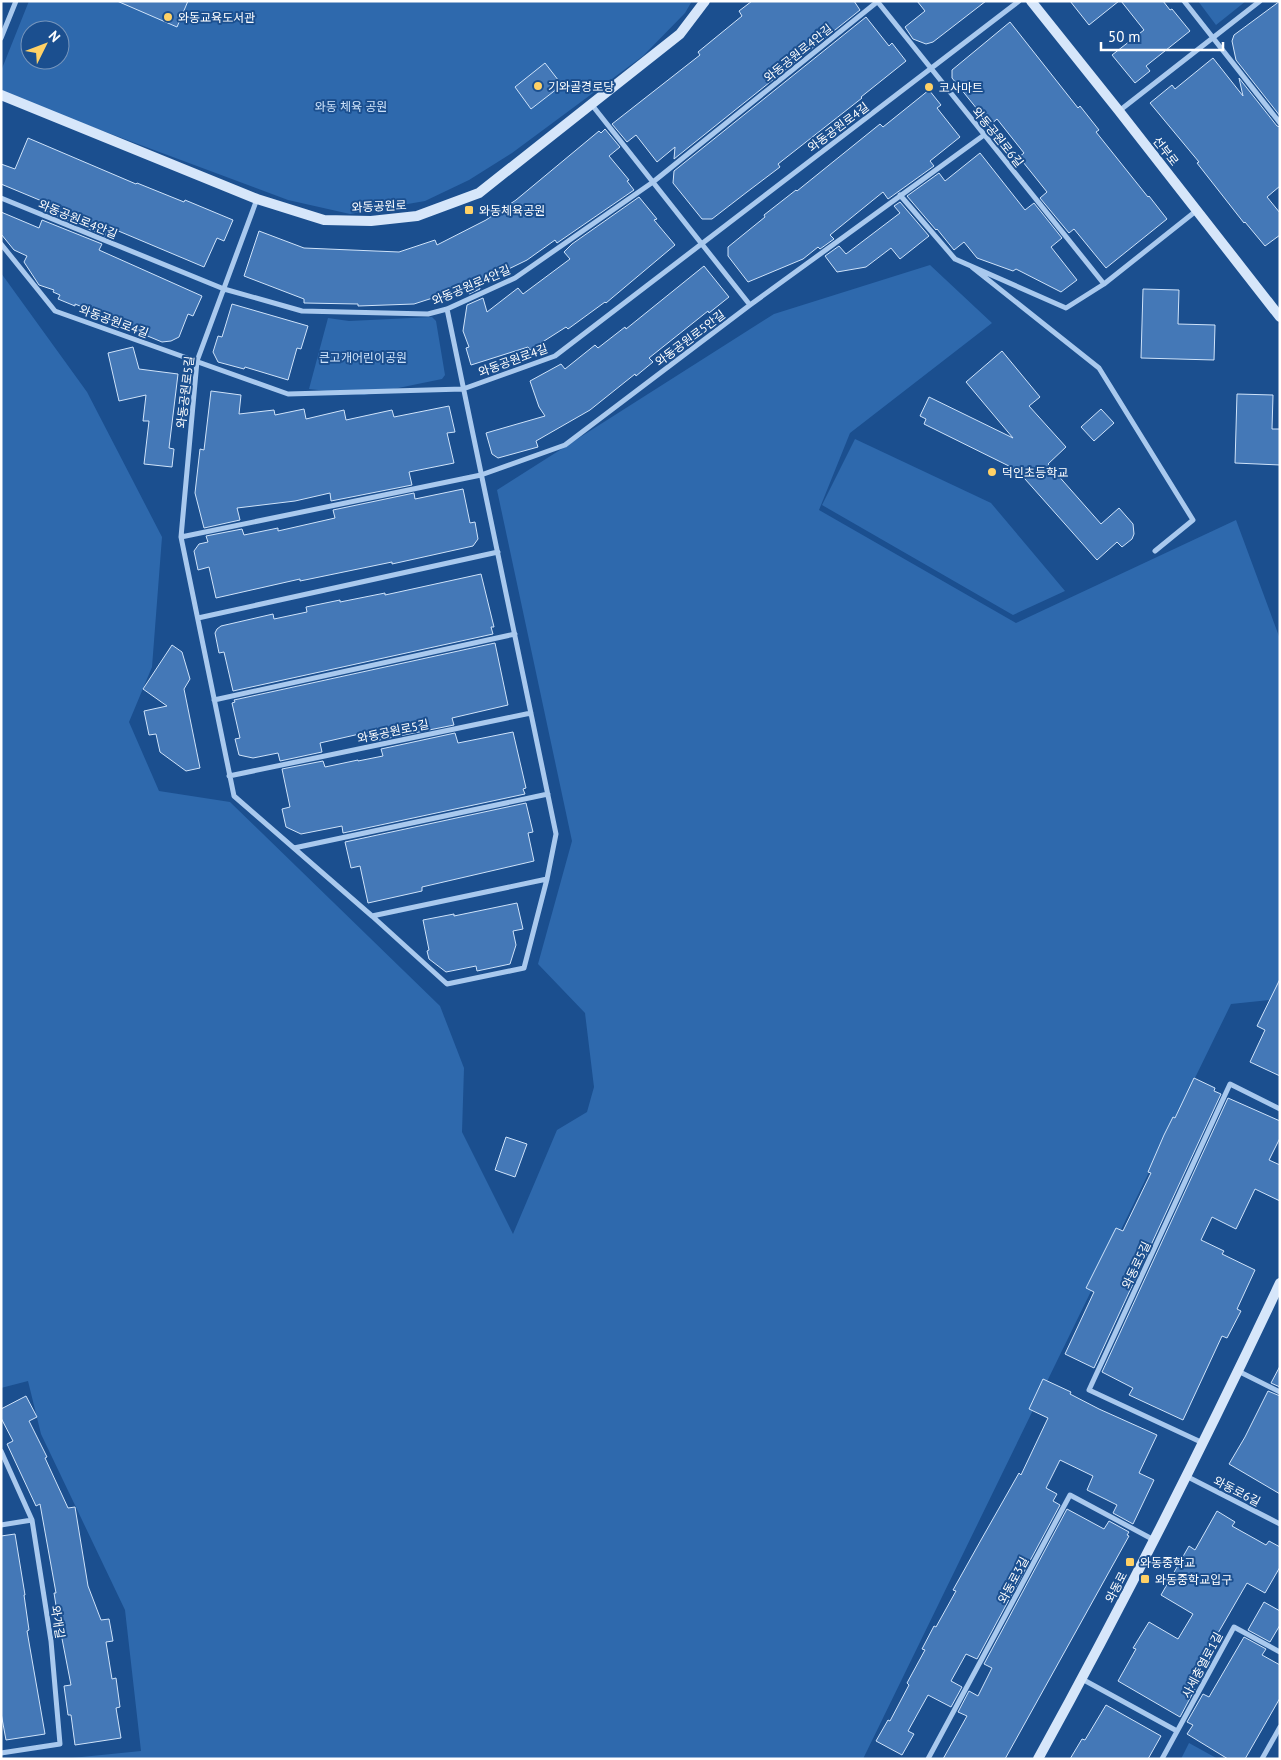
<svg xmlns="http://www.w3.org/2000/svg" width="1281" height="1760" viewBox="0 0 1281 1760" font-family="'PT Sans','Noto Sans KR',sans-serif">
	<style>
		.green { fill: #2e69ad; fill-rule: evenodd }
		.building { fill: #4478b7; stroke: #cfe3fa }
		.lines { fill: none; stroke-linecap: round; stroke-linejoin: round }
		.street { stroke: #a9c9ee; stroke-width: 5 }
		.secondary { stroke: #d6e6fa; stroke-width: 10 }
		.poi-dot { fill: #ffd166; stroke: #1b4f8f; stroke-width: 2 }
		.labels { text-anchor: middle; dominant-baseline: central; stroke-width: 4; stroke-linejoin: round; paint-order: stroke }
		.poi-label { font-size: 12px; fill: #fff; stroke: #1b4f8f; text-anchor: start }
		.street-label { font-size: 12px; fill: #fff; stroke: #1b4f8f }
		.park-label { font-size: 12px; fill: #cfe3fa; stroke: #1b4f8f }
	</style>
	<rect width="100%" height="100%" fill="#1b4f8f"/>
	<path class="green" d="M 29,1 L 692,1 L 685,13 L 643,56 L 512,153 L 469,180 L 425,201 L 350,214 L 288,200 L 1,93 L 1,71 ZM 30,30 L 60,30 L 60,60 L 30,60 Z
		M 1198,1 L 1246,1 L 1216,25 Z
		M 930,265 L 992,323 L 850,433 L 819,510 L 1016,623 L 1236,520 L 1280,639 L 1280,999 L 1231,1004 L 863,1759 L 62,1759 L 141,1751 L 125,1610 L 41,1434 L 28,1381 L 1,1388 L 1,273 L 87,392 L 162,537 L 152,667 L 129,722 L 159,791 L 230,802 L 440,1006 L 464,1068 L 462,1132 L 513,1234 L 557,1130 L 587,1112 L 594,1087 L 585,1013 L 538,964 L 572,841 L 497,490 L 774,314 Z
		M 432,317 L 436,321 L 445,375 L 442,379 L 364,395 L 309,389 L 328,318 L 349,321 Z
		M 855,439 L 991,503 L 1065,591 L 1013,615 L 822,505 Z
		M 1189,1743 L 1218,1759 L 1181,1759 Z"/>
	<path class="building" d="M 117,1 L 188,1 L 177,27 Z
		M 752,1 L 854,1 L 860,10 L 674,159 L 675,147 L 657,162 L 636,135 L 627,142 L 612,124 L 700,55 L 698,52 L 742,16 L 739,11 Z
		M 917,1 L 986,1 L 933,42 L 926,44 L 913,39 L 905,27 L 925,11 Z
		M 1070,1 L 1119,1 L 1089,25 Z
		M 1121,1 L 1163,1 L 1170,10 L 1172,9 L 1190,31 L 1146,66 L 1150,71 L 1135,83 L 1112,55 L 1144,30 Z
		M 1280,1 L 1280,116 L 1236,60 L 1232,41 L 1234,35 Z
		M 866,17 L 889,46 L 892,43 L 906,61 L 861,97 L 862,98 L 778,164 L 780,167 L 747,192 L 712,219 L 702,219 L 673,183 L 674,171 Z
		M 1010,22 L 1078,108 L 1080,106 L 1099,130 L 1096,132 L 1148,197 L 1149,196 L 1167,219 L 1106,268 L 1074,229 L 1069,233 L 1040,198 L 1047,192 L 1019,157 L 1024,153 L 997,119 L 990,125 L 952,78 L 952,70 Z
		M 1213,58 L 1243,96 L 1239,78 L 1277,126 L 1280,127 L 1280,186 L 1267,197 L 1280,213 L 1280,235 L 1265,246 L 1245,222 L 1244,223 L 1197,163 L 1199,162 L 1150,103 L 1172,85 L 1175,89 Z
		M 545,63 L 562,85 L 531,109 L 515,87 Z
		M 929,90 L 941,105 L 937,108 L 960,137 L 930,161 L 934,166 L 888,199 L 883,192 L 830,235 L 834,239 L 820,249 L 818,247 L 803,259 L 748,282 L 728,256 L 728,247 L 765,217 L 764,215 L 796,190 L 797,191 L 880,124 L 883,127 Z
		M 605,129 L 620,147 L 609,156 L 629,180 L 627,181 L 634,190 L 557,243 L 555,240 L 527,260 L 478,284 L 480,289 L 469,294 L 470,286 L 414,304 L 358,306 L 358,304 L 304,303 L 304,299 L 244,276 L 259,231 L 304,248 L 399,252 L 435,240 L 437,245 L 486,220 L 516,200 L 599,131 L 601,133 Z
		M 28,138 L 136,184 L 137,183 L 184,202 L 185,200 L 233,220 L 224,241 L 217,238 L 204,267 L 109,227 L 105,236 L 46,211 L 49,204 L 1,184 L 1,164 L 15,169 Z
		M 980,153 L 1025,210 L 1034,203 L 1062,238 L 1051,247 L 1077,280 L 1061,292 L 1016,269 L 1013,271 L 977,258 L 964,242 L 954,250 L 937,229 L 936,230 L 907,196 L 939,173 L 945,181 Z
		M 639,197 L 657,219 L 654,220 L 675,245 L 606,303 L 605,302 L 568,329 L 566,327 L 530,350 L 528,347 L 471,365 L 466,348 L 469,347 L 463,331 L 467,305 L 483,298 L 487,312 L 518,288 L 523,294 L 570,259 L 564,252 L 572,244 Z
		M 900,202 L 929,236 L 900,259 L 891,248 L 866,267 L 837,272 L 825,256 L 839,246 L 846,254 L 900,213 L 894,206 Z
		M 1,212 L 39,228 L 42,220 L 102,244 L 99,250 L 202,296 L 193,316 L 188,314 L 179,337 L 171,341 L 162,342 L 138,332 L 139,330 L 75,304 L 75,306 L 58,299 L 60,295 L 53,292 L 54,290 L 39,285 L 24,262 L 27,256 L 14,250 L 1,234 Z
		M 704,266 L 729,297 L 709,313 L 708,311 L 649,358 L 653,362 L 636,376 L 635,374 L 590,410 L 536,441 L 538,447 L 498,458 L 492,454 L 486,433 L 545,416 L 539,407 L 530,381 L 561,364 L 565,369 L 595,345 L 598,348 L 625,327 L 626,329 Z
		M 1143,289 L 1179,290 L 1178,324 L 1215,325 L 1214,360 L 1141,358 Z
		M 232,304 L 308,326 L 301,349 L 297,348 L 288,380 L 245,367 L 244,369 L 218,362 L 213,352 L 218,336 L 222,337 Z
		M 133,347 L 139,369 L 178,374 L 169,448 L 174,449 L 172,467 L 144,464 L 149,421 L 143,421 L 146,395 L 119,401 L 108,353 Z
		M 1002,351 L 1040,397 L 1029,406 L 1066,447 L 1048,464 L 1101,524 L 1119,508 L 1133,524 L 1134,534 L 1132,539 L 1122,547 L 1117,542 L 1097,560 L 1017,470 L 924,424 L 926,419 L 920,416 L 929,397 L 1013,438 L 966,382 Z
		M 211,391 L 241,395 L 239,414 L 274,410 L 275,415 L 304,409 L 306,419 L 344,410 L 346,420 L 392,410 L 394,417 L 449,406 L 455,432 L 447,433 L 454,463 L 409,472 L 412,485 L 331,501 L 330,493 L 295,501 L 237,508 L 240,520 L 204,528 L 195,493 L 200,449 L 204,450 Z
		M 1237,394 L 1273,395 L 1272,429 L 1280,429 L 1280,465 L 1235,463 Z
		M 1101,409 L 1114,423 L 1094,441 L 1081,427 Z
		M 463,489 L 470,523 L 475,522 L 478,539 L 473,546 L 392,564 L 392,562 L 300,581 L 300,579 L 216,598 L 209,567 L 198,570 L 194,551 L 199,544 L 208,542 L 206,536 L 242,529 L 244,535 L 278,528 L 278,531 L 335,518 L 333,510 L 414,493 L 415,499 Z
		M 481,574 L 494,627 L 491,627 L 493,634 L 233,691 L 224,652 L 219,653 L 215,633 L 217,629 L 221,626 L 273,614 L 274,619 L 307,612 L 306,607 L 340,600 L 340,602 L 385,593 L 385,595 Z
		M 495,643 L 508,705 L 452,718 L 454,725 L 379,740 L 377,730 L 320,743 L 322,752 L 280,761 L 278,753 L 253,758 L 239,755 L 235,739 L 240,738 L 232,703 L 235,702 L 234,700 Z
		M 172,645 L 182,652 L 190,679 L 184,689 L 200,768 L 186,771 L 160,752 L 156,734 L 149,735 L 144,711 L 167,706 L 143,689 Z
		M 513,732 L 526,788 L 523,789 L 525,794 L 343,833 L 342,826 L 301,834 L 286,827 L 282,809 L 290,807 L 282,769 L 323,761 L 325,767 L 358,760 L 358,761 L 383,756 L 381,749 L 455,733 L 458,743 Z
		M 526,803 L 533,832 L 528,833 L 534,861 L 422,887 L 422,891 L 368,903 L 360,866 L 351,868 L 345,842 Z
		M 517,903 L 523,929 L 513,931 L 516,945 L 510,964 L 477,971 L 476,966 L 446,972 L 429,959 L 427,951 L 429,950 L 423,920 L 454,914 L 454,916 Z
		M 1280,979 L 1280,1076 L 1250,1062 L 1265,1030 L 1257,1026 Z
		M 1194,1078 L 1215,1088 L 1214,1091 L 1221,1094 L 1094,1368 L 1065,1354 L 1094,1292 L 1086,1288 L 1116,1228 L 1123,1231 L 1151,1173 L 1148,1172 L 1164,1135 L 1173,1117 L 1175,1118 Z
		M 1228,1098 L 1280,1121 L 1280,1138 L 1269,1160 L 1280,1165 L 1280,1201 L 1255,1189 L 1236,1229 L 1212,1217 L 1201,1240 L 1224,1251 L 1222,1254 L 1255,1270 L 1237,1309 L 1241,1311 L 1227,1338 L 1222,1336 L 1183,1420 L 1129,1395 L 1133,1388 L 1102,1372 Z
		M 506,1137 L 527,1144 L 515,1177 L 495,1170 Z
		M 1280,1366 L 1280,1387 L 1271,1383 Z
		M 1043,1379 L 1071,1392 L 1070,1394 L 1099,1409 L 1157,1435 L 1139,1473 L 1154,1480 L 1133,1524 L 1113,1513 L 1117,1505 L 1087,1490 L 1093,1476 L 1060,1460 L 1046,1488 L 1057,1494 L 1053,1501 L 1060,1505 L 977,1659 L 966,1654 L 951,1681 L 962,1687 L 951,1707 L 928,1695 L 908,1731 L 914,1734 L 902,1755 L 876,1741 L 888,1720 L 890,1721 L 909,1685 L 907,1683 L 925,1650 L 922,1649 L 934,1626 L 936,1627 L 956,1591 L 953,1590 L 981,1540 L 1019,1473 L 1021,1475 L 1048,1418 L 1029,1409 Z
		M 1268,1391 L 1280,1396 L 1280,1494 L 1229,1464 L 1245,1437 Z
		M 26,1396 L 37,1417 L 29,1421 L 47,1457 L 45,1458 L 68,1508 L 75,1507 L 88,1586 L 101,1620 L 109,1619 L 113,1641 L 106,1642 L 112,1679 L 116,1678 L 120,1707 L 116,1708 L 121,1738 L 75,1745 L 71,1715 L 68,1715 L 64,1686 L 71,1685 L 58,1618 L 54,1593 L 56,1593 L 40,1504 L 36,1506 L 7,1444 L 13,1441 L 1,1418 L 1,1409 Z
		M 1067,1509 L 1104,1529 L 1109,1521 L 1129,1532 L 1127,1535 L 1129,1536 L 1005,1759 L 943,1759 L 967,1716 L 958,1712 L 969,1691 L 978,1696 L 992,1668 L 984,1664 Z
		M 1217,1511 L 1235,1522 L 1232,1526 L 1266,1545 L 1269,1541 L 1280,1547 L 1280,1567 L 1265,1593 L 1247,1583 L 1188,1685 L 1195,1689 L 1180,1717 L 1118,1681 L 1136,1649 L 1133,1648 L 1149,1622 L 1178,1639 L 1193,1614 L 1161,1595 L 1189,1546 L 1195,1550 Z
		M 15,1534 L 25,1595 L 24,1595 L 29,1630 L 27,1631 L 45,1734 L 6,1740 L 1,1713 L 1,1536 Z
		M 1264,1602 L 1280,1611 L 1280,1625 L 1270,1642 L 1248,1630 Z
		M 1244,1637 L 1266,1649 L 1262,1655 L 1280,1665 L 1280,1698 L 1245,1759 L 1228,1759 L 1187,1734 L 1193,1725 L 1187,1722 L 1203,1694 L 1209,1697 Z
		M 1106,1705 L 1161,1736 L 1148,1759 L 1070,1759 L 1082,1739 L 1085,1740 Z"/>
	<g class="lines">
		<path class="street" d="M 877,1 L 1104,284
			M 1184,1 L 1280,123
			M 1,38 L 16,1
			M 592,105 L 750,305
			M 1119,111 L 1260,1
			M 900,195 L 955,259 L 1066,308 L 1104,284 L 1196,211
			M 1,198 L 224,289 L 302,311 L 428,314 L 447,309 L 515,278 L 653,182 L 877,2
			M 257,199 L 197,361 L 181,537 L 234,796 L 372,916 L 547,879 L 556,834 L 447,309
			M 1,244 L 55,311 L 288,394 L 463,389 L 555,356 L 1019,1
			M 972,267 L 1099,368 L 1193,520 L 1155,551
			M 181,537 L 481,475 L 565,445 L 750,305 L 984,135
			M 198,618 L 498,552
			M 214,700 L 515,634
			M 229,776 L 531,713
			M 294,848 L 548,794
			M 372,916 L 447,984 L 524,968 L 547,879
			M 1238,1371 L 1280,1392
			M 1203,1443 L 1089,1390 L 1230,1084 L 1280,1109
			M 1,1451 L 32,1520 L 51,1641 L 60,1744 L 1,1753
			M 1186,1476 L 1280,1524
			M 1,1525 L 32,1520
			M 1082,1679 L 1177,1731
			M 928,1759 L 1070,1495 L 1154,1540
			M 1162,1759 L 1234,1627 L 1280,1652
			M 1262,1759 L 1280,1727"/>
		<path class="secondary" d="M 1031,1 L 1119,111 L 1280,317
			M 1,95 L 257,199 L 324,220 L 371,221 L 417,216 L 479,193 L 680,34 L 705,1
			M 1038,1759 C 1124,1603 1204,1444 1280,1283"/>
	</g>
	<g class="poi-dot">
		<circle cx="168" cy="17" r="5"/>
		<circle cx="538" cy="86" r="5"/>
		<circle cx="929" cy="87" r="5"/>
		<rect x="464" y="205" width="10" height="10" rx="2.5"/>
		<circle cx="992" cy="472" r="5"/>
		<rect x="1125" y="1557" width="10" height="10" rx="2.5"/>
		<rect x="1140" y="1574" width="10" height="10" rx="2.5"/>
	</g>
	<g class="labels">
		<g class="poi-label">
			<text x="178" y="17">와동교육도서관</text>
			<text x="548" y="86">기와골경로당</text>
			<text x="939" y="87">코사마트</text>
			<text x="479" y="210">와동체육공원</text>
			<text x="1002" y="472">덕인초등학교</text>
			<text x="1140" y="1562">와동중학교</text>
			<text x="1155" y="1579">와동중학교입구</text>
		</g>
		<g class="street-label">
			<text transform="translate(798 53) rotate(-39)">와동공원로4안길</text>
			<text transform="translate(838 127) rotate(-37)">와동공원로4길</text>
			<text transform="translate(998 137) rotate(51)">와동공원로6길</text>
			<text transform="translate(1166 151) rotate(52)">선부로</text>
			<text transform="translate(379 206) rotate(-3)">와동공원로</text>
			<text transform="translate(78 219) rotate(22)">와동공원로4안길</text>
			<text transform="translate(471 285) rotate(-23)">와동공원로4안길</text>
			<text transform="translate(114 321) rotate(20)">와동공원로4길</text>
			<text transform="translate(690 338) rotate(-37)">와동공원로5안길</text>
			<text transform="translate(513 360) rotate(-20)">와동공원로4길</text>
			<text transform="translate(185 392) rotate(-83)">와동공원로5길</text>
			<text transform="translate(393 731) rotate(-12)">와동공원로5길</text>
			<text transform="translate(1136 1265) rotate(-65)">와동로5길</text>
			<text transform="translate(1237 1491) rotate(27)">와동로6길</text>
			<text transform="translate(1013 1580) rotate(-62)">와동로3길</text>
			<text transform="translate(1116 1587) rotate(-63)">와동로</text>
			<text transform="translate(58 1622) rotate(81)">와개길</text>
			<text transform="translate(1202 1665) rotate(-62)">사세충열로1길</text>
		</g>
		<g class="park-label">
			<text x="351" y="106">와동 체육 공원</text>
			<text x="363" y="357">큰고개어린이공원</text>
		</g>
	</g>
	<rect width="1281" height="1760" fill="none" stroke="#ffffff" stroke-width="5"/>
	<g transform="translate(45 45) rotate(48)"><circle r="24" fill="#1b4f8f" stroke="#7695bc"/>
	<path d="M0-4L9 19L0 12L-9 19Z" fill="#ffd166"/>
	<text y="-8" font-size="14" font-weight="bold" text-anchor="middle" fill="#ffffff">N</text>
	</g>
	<path d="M1101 42v8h122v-8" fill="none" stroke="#ffffff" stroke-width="2.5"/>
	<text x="1108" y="42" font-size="15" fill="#ffffff" stroke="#1b4f8f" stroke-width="4" paint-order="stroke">50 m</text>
</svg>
